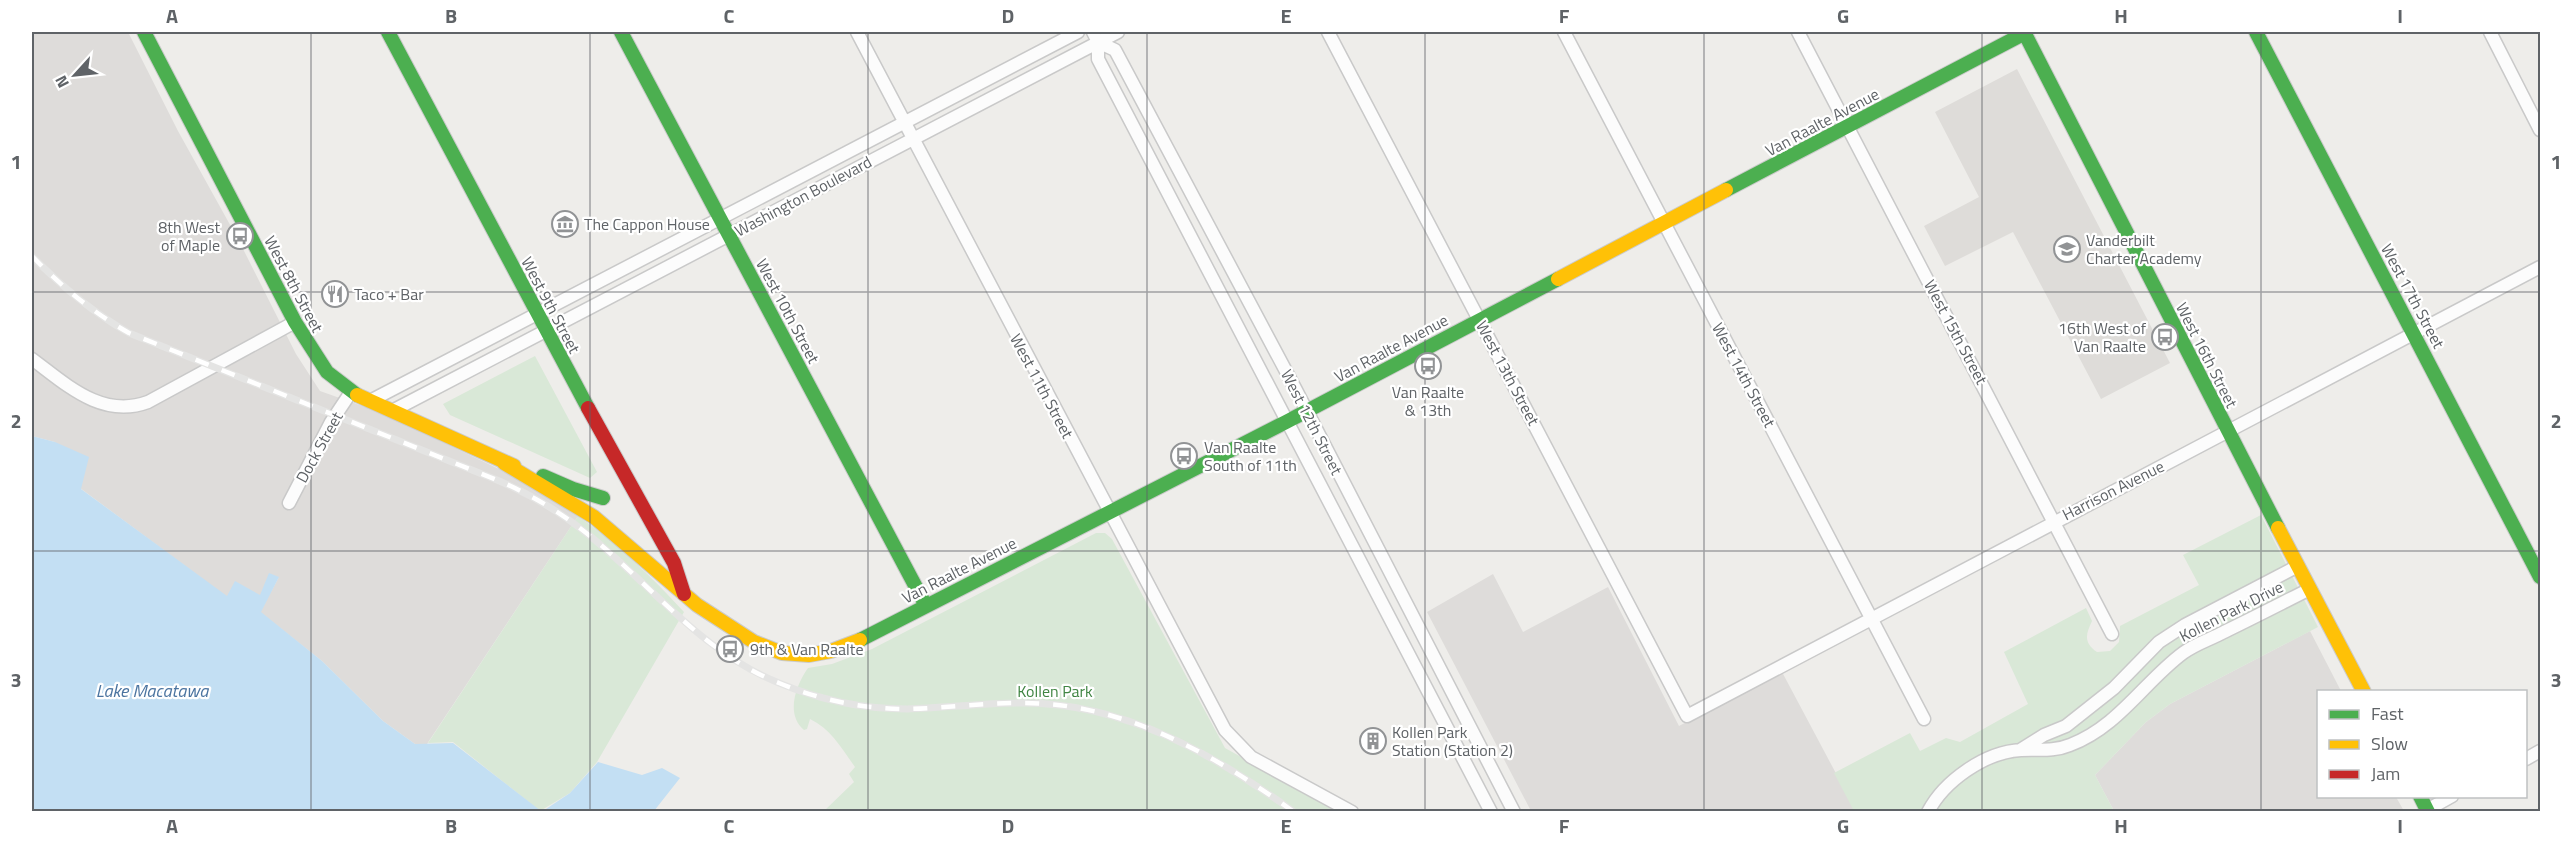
<svg xmlns="http://www.w3.org/2000/svg" width="2572" height="843" viewBox="0 0 2572 843" font-family="'Titillium Web',sans-serif">
	<style>
		.industrial { fill: #dedcda }
		.education { fill: #dedcd9 }
		.green { fill: #d9e8d7 }
		.water { fill: #c3dff3 }
		.lines { fill: none; stroke-linecap: round; stroke-linejoin: round }
		.street-casing { stroke: #c9c9c9; stroke-width: 15 }
		.fast-casing { stroke: #cbcbcb; stroke-width: 16 }
		.slow-casing { stroke: #cbcbcb; stroke-width: 16 }
		.jam-casing { stroke: #cbcbcb; stroke-width: 16 }
		.street { stroke: #fcfcfc; stroke-width: 12 }
		.fast { stroke: #4caf50; stroke-width: 14 }
		.slow { stroke: #ffc107; stroke-width: 14 }
		.jam { stroke: #c62828; stroke-width: 14 }
		.rail-casing { stroke: #e4e4e3; stroke-width: 7 }
		.rail { stroke: #fff; stroke-width: 4.5; stroke-dasharray: 14; stroke-linecap: butt }
		.grid { fill: none; stroke: #5f6367; stroke-width: 1.5; stroke-opacity: 0.55 }
		.labels { text-anchor: middle; dominant-baseline: central; stroke-width: 4.5; stroke-linejoin: round; paint-order: stroke }
		.street-label { font-size: 16px; fill: #5f6367; stroke: #fff }
		.poi-label { font-size: 16px; fill: #5f6367; stroke: #fff; text-anchor: start }
		.park-label { font-size: 16px; fill: #408543; stroke: #fff }
		.water-label { font-size: 18px; font-style: italic; fill: #4b74a0; stroke: #fff }
		.neatline { fill: none; stroke: #5f6367; stroke-width: 2 }
		.grid-label { font-size: 20px; text-anchor: middle; font-weight: bold; fill: #5f6367 }
	</style>
	<rect width="100%" height="100%" fill="#eeedea"/>
	<path class="industrial" d="M 32,32 L 128,32 L 178,131 L 239,241 L 296,354 L 320,391 L 379,412 L 522,480 L 578,516 L 427,744 L 415,744 L 383,721 L 322,661 L 260,612 L 279,577 L 261,595 L 227,597 L 80,488 L 55,442 L 32,436 Z
		M 1493,574 L 1523,632 L 1608,587 L 1679,726 L 1782,672 L 1856,811 L 1531,811 L 1427,612 Z
		M 2310,631 L 2341,691 L 2318,692 L 2318,796 L 2396,797 L 2404,811 L 2114,811 L 2095,775 L 2146,722 L 2170,704 Z"/>
	<path class="education" d="M 2017,69 L 2170,363 L 2101,399 L 2013,232 L 1945,266 L 1924,226 L 1979,197 L 1935,112 Z"/>
	<path class="green" d="M 535,356 L 597,472 L 590,478 L 450,415 L 443,404 Z
		M 2261,515 L 2318,627 L 2170,704 L 2146,722 L 2095,775 L 2114,811 L 1854,811 L 1834,773 L 1910,733 L 1920,751 L 1946,738 L 1960,742 L 2028,704 L 2004,652 L 2086,608 L 2092,621 C 2086,634 2083,642 2097,652 L 2110,651 L 2119,642 L 2120,626 L 2199,585 L 2183,555 Z
		M 578,516 C 618,544 651,576 684,612 L 597,762 L 570,793 L 540,811 L 453,742 L 428,743 Z
		M 1096,533 L 1105,533 L 1112,539 L 1225,748 L 1338,811 L 824,811 L 854,782 L 849,774 L 855,767 C 842,749 831,729 810,719 L 807,729 L 804,730 C 785,714 796,685 808,668 L 832,664 L 872,649 Z"/>
	<path class="water" d="M 32,436 L 55,442 L 89,457 L 81,489 L 227,596 L 235,581 L 260,595 L 269,573 L 279,577 L 261,612 L 322,661 L 383,721 L 415,744 L 453,743 L 541,811 L 32,811 Z
		M 598,762 L 642,775 L 662,768 L 680,778 L 654,811 L 543,811 L 570,793 Z"/>
	<g class="lines">
		<defs>
			<path id="street" d="M 857,32 L 1225,730 L 1251,757 L 1352,812
				M 1093,32 L 1098,42 L 1098,59 L 1491,812
				M 1328,32 L 1687,716 L 2540,267
				M 1564,32 L 1924,719
				M 1798,32 L 2112,634
				M 2490,32 L 2540,130
				M 1098,42 L 1115,50 L 1296,390 L 1514,812
				M 32,359 C 67,385 102,419 148,402 L 295,322
				M 370,401 L 1078,32
				M 392,411 L 1118,32
				M 289,503 L 331,422 L 351,392
				M 2020,750 L 2044,735 L 2066,726 L 2114,688 L 2159,642 L 2185,625 L 2298,566
				M 2526,759 L 2540,751
				M 2427,810 L 2452,796
				M 1928,812 C 1944,781 1985,752 2021,750 C 2038,749 2053,752 2070,745 C 2118,727 2144,682 2183,653 C 2195,644 2211,639 2224,632 C 2253,618 2282,603 2310,589"/>
			<path id="fast" d="M 144,32 L 295,322 L 327,372 L 357,395
				M 388,32 L 588,408
				M 621,32 L 926,606
				M 2024,32 L 2278,528
				M 2256,32 L 2540,577
				M 1726,190 L 2025,33
				M 543,476 L 573,489 L 603,498
				M 860,640 L 1286,422 L 1558,279
				M 2420,796 L 2428,812"/>
			<path id="slow" d="M 1558,279 L 1726,190
				M 357,395 L 514,466
				M 504,463 L 594,517 L 697,605 L 754,642 L 782,653 L 809,655 L 831,651 L 860,640
				M 2278,528 L 2364,692"/>
			<path id="jam" d="M 588,408 L 674,563 L 684,594"/>
		</defs>
		<use href="#street" class="street-casing"/>
		<use href="#fast" class="fast-casing"/>
		<use href="#slow" class="slow-casing"/>
		<use href="#jam" class="jam-casing"/>
		<use href="#street" class="street"/>
		<use href="#fast" class="fast"/>
		<use href="#slow" class="slow"/>
		<use href="#jam" class="jam"/>
		<defs>
			<path id="rail" d="M 32,256 C 61,286 92,312 129,333 L 497,480 C 530,494 562,513 590,536 C 652,586 703,653 779,683 C 820,700 863,709 907,709 C 945,708 983,703 1021,703 C 1122,702 1214,754 1294,812"/>
		</defs>
		<use href="#rail" class="rail-casing"/>
		<use href="#rail" class="rail"/>
	</g>
	<path class="grid" d="M 311,32 L 311,812M 590,32 L 590,812M 868,32 L 868,812M 1147,32 L 1147,812M 1425,32 L 1425,812M 1704,32 L 1704,812M 1982,32 L 1982,812M 2261,32 L 2261,812M 32,292 L 2540,292M 32,551 L 2540,551"/>
	<defs>
		<symbol id="museum-ring" viewBox="-11 -11 22 22"><circle r="9.5" fill="#fff" stroke="#919395" stroke-width="1.5"/><path d="M0-6L6-3V-2H-6V-3ZM-5-1h2V3h-2ZM-1-1h2V3h-2ZM3-1h2V3H3ZM-6 4H6V6H-6Z" fill="#919395"/></symbol>
		<symbol id="bus-ring" viewBox="-11 -11 22 22"><circle r="9.5" fill="#fff" stroke="#919395" stroke-width="1.5"/><path d="M-5-6H5V4H4V6H2V4H-2V6H-4V4H-5ZM-3.5-4V0h7V-4ZM-3.5 1.2v1.5H-2V1.2ZM2 1.2v1.5H3.5V1.2Z" fill="#919395"/></symbol>
		<symbol id="school-ring" viewBox="-11 -11 22 22"><circle r="9.5" fill="#fff" stroke="#919395" stroke-width="1.5"/><path d="M0-5L7-2L0 1L-7-2ZM-4 1L0 2.5L4 1V4Q0 6-4 4Z" fill="#919395"/></symbol>
		<symbol id="restaurant-ring" viewBox="-11 -11 22 22"><circle r="9.5" fill="#fff" stroke="#919395" stroke-width="1.5"/><path d="M-5-6h1v4h1v-4h1v4h1v-4h1v5L-1.5 .5V6h-2V.5L-5-1ZM5-6V6H3V1.5H1.5Q1.5-4 5-6Z" fill="#919395"/></symbol>
		<symbol id="building-ring" viewBox="-11 -11 22 22"><circle r="9.5" fill="#fff" stroke="#919395" stroke-width="1.5"/><path d="M-4-6H4V6H1V3H-1V6H-4ZM-2.5-4.3h1.7v1.8h-1.7ZM.8-4.3h1.7v1.8H.8ZM-2.5-1h1.7V.8h-1.7ZM.8-1h1.7V.8H.8Z" fill="#919395"/></symbol>
	</defs>
	<g fill-rule="evenodd">
		<use href="#museum-ring" x="550" y="209" width="30" height="30"/>
		<use href="#bus-ring" x="225" y="221" width="30" height="30"/>
		<use href="#school-ring" x="2052" y="234" width="30" height="30"/>
		<use href="#restaurant-ring" x="320" y="279" width="30" height="30"/>
		<use href="#bus-ring" x="2150" y="322" width="30" height="30"/>
		<use href="#bus-ring" x="1413" y="351" width="30" height="30"/>
		<use href="#bus-ring" x="1169" y="441" width="30" height="30"/>
		<use href="#bus-ring" x="715" y="634" width="30" height="30"/>
		<use href="#building-ring" x="1358" y="726" width="30" height="30"/>
	</g>
	<g class="labels">
		<g class="street-label">
			<text transform="translate(1822 122) rotate(-28)">Van Raalte Avenue</text>
			<text transform="translate(803 196) rotate(-28)">Washington Boulevard</text>
			<text transform="translate(294 284) rotate(62)">West 8th Street</text>
			<text transform="translate(2413 296) rotate(62)">West 17th Street</text>
			<text transform="translate(551 305) rotate(62)">West 9th Street</text>
			<text transform="translate(788 311) rotate(62)">West 10th Street</text>
			<text transform="translate(1956 332) rotate(62)">West 15th Street</text>
			<text transform="translate(1391 348) rotate(-28)">Van Raalte Avenue</text>
			<text transform="translate(2207 355) rotate(63)">West 16th Street</text>
			<text transform="translate(1508 373) rotate(62)">West 13th Street</text>
			<text transform="translate(1744 375) rotate(62)">West 14th Street</text>
			<text transform="translate(1042 386) rotate(62)">West 11th Street</text>
			<text transform="translate(1312 422) rotate(63)">West 12th Street</text>
			<text transform="translate(319 447) rotate(-61)">Dock Street</text>
			<text transform="translate(2113 490) rotate(-27)">Harrison Avenue</text>
			<text transform="translate(959 570) rotate(-27)">Van Raalte Avenue</text>
			<text transform="translate(2231 611) rotate(-27)">Kollen Park Drive</text>
		</g>
		<g class="poi-label">
			<text x="584" y="224">The Cappon House</text>
			<text x="220" y="227" text-anchor="end">8th West<tspan x="220" dy="18">of Maple</tspan></text>
			<text x="2086" y="240">Vanderbilt<tspan x="2086" dy="18">Charter Academy</tspan></text>
			<text x="354" y="294">Taco + Bar</text>
			<text x="2146" y="328" text-anchor="end">16th West of<tspan x="2146" dy="18">Van Raalte</tspan></text>
			<text x="1428" y="392" text-anchor="middle">Van Raalte<tspan x="1428" dy="18">&amp; 13th</tspan></text>
			<text x="1204" y="447">Van Raalte<tspan x="1204" dy="18">South of 11th</tspan></text>
			<text x="750" y="649">9th &amp; Van Raalte</text>
			<text x="1392" y="732">Kollen Park<tspan x="1392" dy="18">Station (Station 2)</tspan></text>
		</g>
		<g class="park-label">
			<text x="1055" y="691">Kollen Park</text>
		</g>
		<g class="water-label">
			<text x="152" y="690">Lake Macatawa</text>
		</g>
	</g>
	<rect width="2572" height="843" fill="none" stroke="#ffffff" stroke-width="66"/>
	<rect x="2317" y="690" width="210" height="108" fill="#ffffff" stroke="#bfc1c2" stroke-width="1.5"/>
	<rect x="2329" y="710" width="30" height="9" fill="#4caf50" stroke="#bfc1c2" stroke-width="1.5"/>
	<text x="2371" y="720" font-size="18" fill="#5f6367">Fast</text>
	<rect x="2329" y="740" width="30" height="9" fill="#ffc107" stroke="#bfc1c2" stroke-width="1.5"/>
	<text x="2371" y="750" font-size="18" fill="#5f6367">Slow</text>
	<rect x="2329" y="770" width="30" height="9" fill="#c62828" stroke="#bfc1c2" stroke-width="1.5"/>
	<text x="2371" y="780" font-size="18" fill="#5f6367">Jam</text>
	<g transform="translate(75 75) rotate(243)" stroke="#ffffff" stroke-width="4.5" paint-order="stroke">
	<path d="M0-4.5L10 22L0 15L-10 22Z" fill="#5f6367"/>
	<text y="-9" font-size="16" font-weight="bold" text-anchor="middle" fill="#5f6367">N</text>
	</g>
	<rect x="33" y="33" width="2506" height="777" class="neatline"/>
	<g class="grid-label">
		<text x="172" y="23">A</text>
		<text x="451" y="23">B</text>
		<text x="729" y="23">C</text>
		<text x="1008" y="23">D</text>
		<text x="1286" y="23">E</text>
		<text x="1564" y="23">F</text>
		<text x="1843" y="23">G</text>
		<text x="2121" y="23">H</text>
		<text x="2400" y="23">I</text>
		<text x="16" y="169">1</text>
		<text x="2556" y="169">1</text>
		<text x="16" y="428">2</text>
		<text x="2556" y="428">2</text>
		<text x="16" y="687">3</text>
		<text x="2556" y="687">3</text>
		<text x="172" y="833">A</text>
		<text x="451" y="833">B</text>
		<text x="729" y="833">C</text>
		<text x="1008" y="833">D</text>
		<text x="1286" y="833">E</text>
		<text x="1564" y="833">F</text>
		<text x="1843" y="833">G</text>
		<text x="2121" y="833">H</text>
		<text x="2400" y="833">I</text>
	</g>
</svg>
